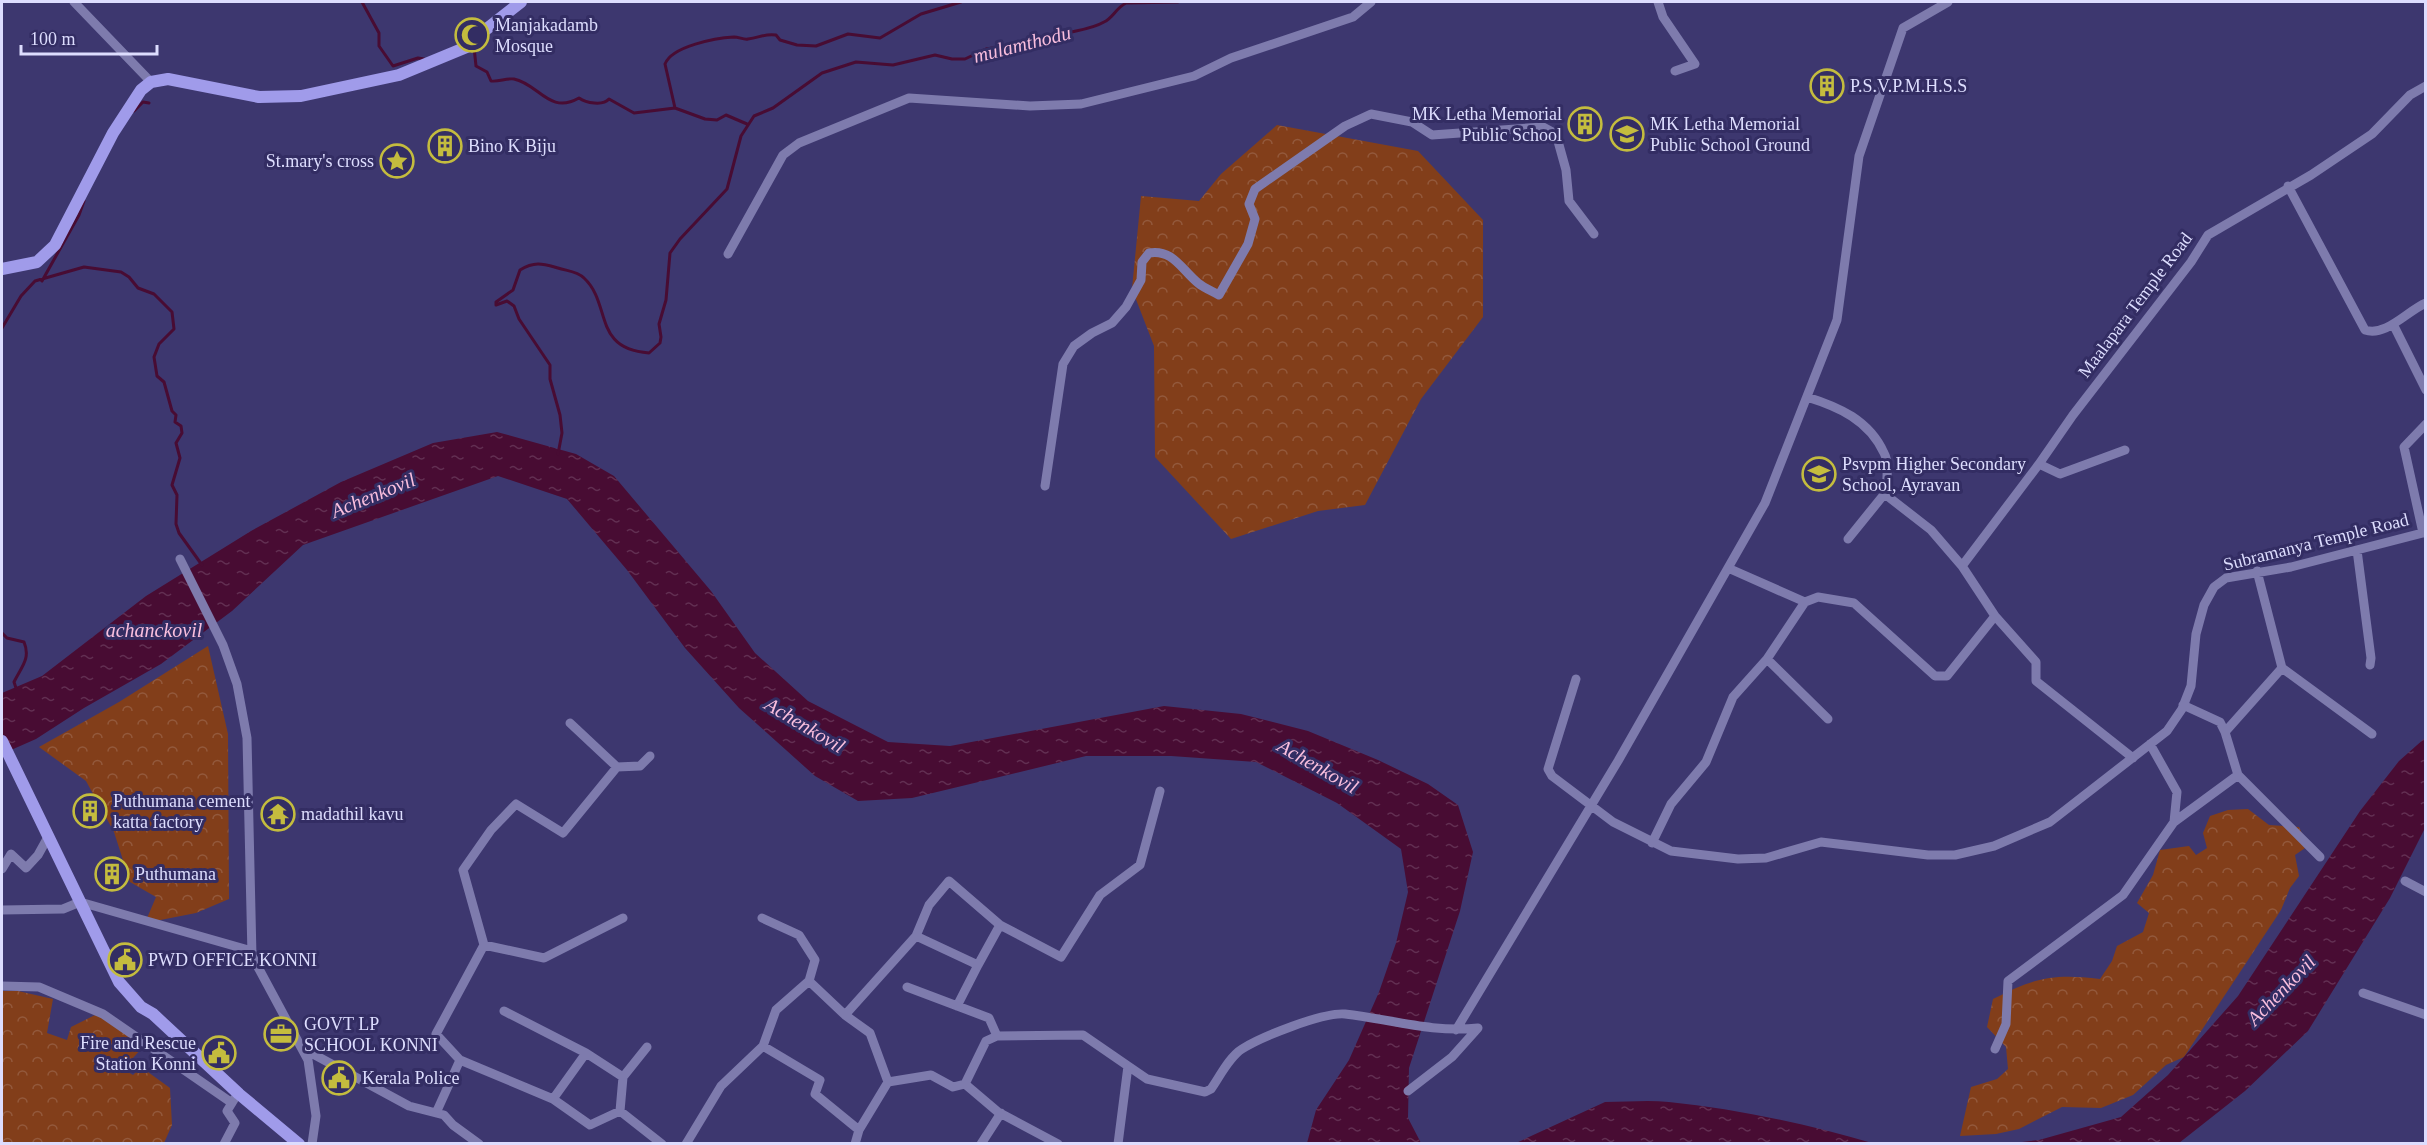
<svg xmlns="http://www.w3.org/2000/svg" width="2427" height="1145" viewBox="0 0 2427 1145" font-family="'Times New Roman',serif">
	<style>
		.forest { fill: url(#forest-crowns) }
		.water { fill: url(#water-ripples) }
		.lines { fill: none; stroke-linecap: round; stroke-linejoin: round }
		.stream { stroke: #480c33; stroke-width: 3 }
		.minor { stroke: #7e7bad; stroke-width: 9 }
		.secondary { stroke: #a09bea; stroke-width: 12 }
		.labels { text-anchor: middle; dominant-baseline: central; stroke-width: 6; stroke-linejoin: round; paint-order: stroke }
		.poi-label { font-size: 18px; fill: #ddddfe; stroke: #332d63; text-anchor: start }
		.street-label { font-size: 18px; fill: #ddddfe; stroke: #332d63 }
		.water-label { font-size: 20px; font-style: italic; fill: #f9bedd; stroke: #332d63 }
	</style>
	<defs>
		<pattern id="forest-crowns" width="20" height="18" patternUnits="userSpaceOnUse" patternTransform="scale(1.5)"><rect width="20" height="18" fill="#823e1a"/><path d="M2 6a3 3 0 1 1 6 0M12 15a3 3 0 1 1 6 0" fill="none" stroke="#93593c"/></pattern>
		<pattern id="water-ripples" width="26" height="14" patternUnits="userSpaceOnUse" patternTransform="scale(1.5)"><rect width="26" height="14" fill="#480c33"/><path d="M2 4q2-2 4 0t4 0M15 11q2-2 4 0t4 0" fill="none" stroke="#622f52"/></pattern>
	</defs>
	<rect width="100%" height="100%" fill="#3d376f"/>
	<path class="forest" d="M 1277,125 L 1418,151 L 1483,220 L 1483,317 L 1421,399 L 1365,505 L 1318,511 L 1231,539 L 1155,457 L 1154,346 L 1132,289 L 1141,196 L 1199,201 L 1221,174 Z
		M 208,646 L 228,734 L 229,899 L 196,913 L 145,923 L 156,897 L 130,882 L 114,832 L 86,781 L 39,747 L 119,702 Z
		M 2248,809 L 2269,825 L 2299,827 L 2308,846 L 2295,855 L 2299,876 L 2290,888 L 2281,910 L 2184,1057 L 2166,1065 L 2133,1095 L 2101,1108 L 2062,1107 L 2019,1129 L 1996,1134 L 1960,1136 L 1971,1087 L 1997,1079 L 2008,1069 L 2006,1047 L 1987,1027 L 1993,999 C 2034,978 2053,973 2100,979 L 2112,961 L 2117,946 L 2143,932 L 2149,913 L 2137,903 L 2153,875 L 2160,850 L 2189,846 L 2196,855 L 2207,848 L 2203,833 L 2210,816 L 2228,810 Z
		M 2,991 L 18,991 L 53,999 L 47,1033 L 67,1040 L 71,1027 L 95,1015 L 108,1019 L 142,1048 L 123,1069 L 133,1075 L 141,1067 L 170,1088 L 172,1125 L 164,1143 L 2,1143 Z"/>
	<path class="water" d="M 497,432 L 576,454 L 614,476 L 711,591 L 755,653 L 808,701 L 888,742 L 950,746 L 1164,706 L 1241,714 L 1308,731 L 1378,760 L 1428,784 L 1458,805 L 1473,852 L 1460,911 L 1409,1068 L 1408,1118 L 1421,1143 L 1307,1143 L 1316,1110 L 1349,1060 L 1379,992 L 1396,943 L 1408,892 L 1401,849 L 1337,803 L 1256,762 L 1171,756 L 1086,756 L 912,798 L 858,801 L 815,776 L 739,708 L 685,648 L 627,570 L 567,499 L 498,476 L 303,545 L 232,611 L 161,664 L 84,708 L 36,739 L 2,754 L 2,693 L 42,676 L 146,596 L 251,531 L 341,482 L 433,443 Z
		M 2425,738 L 2425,828 L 2390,898 L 2308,1031 L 2245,1091 L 2179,1143 L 2014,1143 L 2039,1140 L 2121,1117 L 2168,1075 L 2238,996 L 2360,811 L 2399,761 Z
		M 1605,1102 C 1626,1102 1648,1100 1669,1102 C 1737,1109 1807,1124 1872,1143 L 1516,1143 Z"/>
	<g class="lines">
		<path class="stream" d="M 362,2 L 379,33 L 379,46 L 393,66 L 418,58 L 424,59
			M 474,47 L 476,66 L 487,72 L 491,81 C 499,82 506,78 514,79 C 539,84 549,115 579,98 C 586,103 603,106 609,99 L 634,113 L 675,108 L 705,119 L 717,120 L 726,115 L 747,124
			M 675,108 L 665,64 C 672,46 716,38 734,37 C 739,37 744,40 748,39 C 759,38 765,33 776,35 L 780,40 L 797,45 L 816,46 L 848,34 L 880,38 L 921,14 L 961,2
			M 134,111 L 143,102 L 149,103
			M 42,281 L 79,215 L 84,201
			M 496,305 L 496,302 L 513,290 L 520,270 C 535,261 543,264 558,268 C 567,271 577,271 584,278 C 612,304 592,349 649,353 L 660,343 L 661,337 L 659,324 L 666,300 L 670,253 L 680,239 L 727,189 L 741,136 L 754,116 L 773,108 L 822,73 L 856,62 L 893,65 L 935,55 L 952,59 L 965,59 L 986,49 L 1048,40 C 1065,30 1087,32 1104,22 C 1113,18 1116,8 1126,3 L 1178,2
			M 496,305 L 507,301 L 514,306 L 519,319 L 550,365 L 550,379 L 560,415 L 562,433 L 558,454
			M 2,328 L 21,296 L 35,281 L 84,267 L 121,272 L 129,277 L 138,288 L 154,294 L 172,312 L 174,329 L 159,344 L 154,357 L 157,376 L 164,382 L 172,411 L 176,415 L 175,422 L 181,426 L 182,433 L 176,443 L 180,458 L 172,485 L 177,495 L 176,524 L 179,533 L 202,565
			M 2,633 L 7,638 L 24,642 C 31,659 21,667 14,682 L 16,688"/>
		<path class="minor" d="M 74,2 L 151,82
			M 1658,2 L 1663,17 L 1695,64 L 1675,71
			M 2288,186 L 2365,330 C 2386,337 2407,311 2426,303
			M 728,254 L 783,155 L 799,143 L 909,98 L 1030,106 L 1081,104 L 1194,76 L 1231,58 L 1353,17 L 1371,2
			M 2393,324 L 2426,390
			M 1807,397 C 1839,407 1869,420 1884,453 C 1890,463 1886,483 1886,495 L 1931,530 L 1962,566 L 1995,616
			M 2039,464 L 2073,415 L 2191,262 L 2208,235 L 2311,175 L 2372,134 L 2410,95 L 2426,86
			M 1045,486 L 1063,364 L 1074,346 L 1092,333 L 1112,323 L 1126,307 L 1141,280 L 1142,262 L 1149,253 C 1173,249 1181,269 1198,283 C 1204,288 1212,291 1219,295 L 1248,244 L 1255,219 L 1249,204 L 1255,189 L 1345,126 L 1371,114 L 1412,122 L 1432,135 L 1543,127 L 1556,134 L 1566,170 L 1569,201 L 1594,234
			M 2423,533 L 2404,447 L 2426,424
			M 1848,539 L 1886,492
			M 2357,550 L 2371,658 L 2370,665
			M 180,559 L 223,645 L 237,684 L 247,738 L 252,956 L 308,1060 L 316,1116 L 312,1144
			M 1962,566 L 2039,464 L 2060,474 L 2125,450
			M 1728,568 L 1805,602
			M 1767,659 L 1805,602 L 1818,597 L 1854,603 L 1935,676 L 1947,676 L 1995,616 L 2036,662 L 2036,681 L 2133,758
			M 2282,668 L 2372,734
			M 1576,679 L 1548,769 L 1552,776 L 1613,822 L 1671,851 L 1738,859 L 1766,858 L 1821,842 L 1928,855 L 1955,855 L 1994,846 L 2050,822 L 2167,731 L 2182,709 L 2191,686 L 2196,634 L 2204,605 L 2214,587 L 2226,578 L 2291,567 L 2426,532
			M 2183,705 L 2220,722 L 2225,732 L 2282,668 L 2257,571
			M 570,723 L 617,767
			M 2225,732 L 2238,775 L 2320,857
			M 2150,744 L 2177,792 L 2174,822 L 2238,775
			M 1652,843 L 1671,804 L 1706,762 L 1733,697 L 1767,659 L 1828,719
			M 2,869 L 11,854 L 26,868 L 38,855 L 48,837
			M 2405,881 L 2426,892
			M 2,910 L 63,909 L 80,902 L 252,951
			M 762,918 L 799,935 L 815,960 L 809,981 L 845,1015
			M 1000,925 L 1061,957 L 1100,895 L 1140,865 L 1160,791
			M 916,936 L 929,905 L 949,881 L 1000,925 L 978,965
			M 484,945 L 463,870 L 491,830 L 516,804 L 563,833 L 617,767 L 640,766 L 650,756
			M 2,986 L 39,987 L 103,1014 L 232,1103
			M 907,987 L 989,1018 L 997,1036
			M 2363,993 L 2426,1015
			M 504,1011 L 586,1053 L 553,1099
			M 1456,1030 L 1618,761 L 1765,503 L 1837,320 L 1859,156 L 1903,28 L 1948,2
			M 763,1046 L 820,1080 L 815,1094 L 859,1130
			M 1995,1049 L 2006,1024 L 2008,981 L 2123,895 L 2174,822
			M 586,1053 L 623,1077 L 620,1111
			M 313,1054 L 409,1106 L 444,1115 L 453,1125 L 479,1144
			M 460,1060 L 436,1034 L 484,945 L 544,958 L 623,918
			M 623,1077 L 647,1047
			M 888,1082 L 870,1033 L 845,1015 L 916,936 L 978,965 L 957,1006
			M 965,1084 L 986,1041 L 997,1036 L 1083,1035 L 1128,1066
			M 436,1113 L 460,1060 L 553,1099 L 590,1125 L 620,1111 L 662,1144
			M 224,1144 L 235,1123 L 227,1111 L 235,1098
			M 686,1144 L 721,1086 L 763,1046 L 776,1010 L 809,981
			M 855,1144 L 859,1130 L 888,1082 L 931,1075 L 953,1087 L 965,1084 L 998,1112 L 1058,1144
			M 981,1144 L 1001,1113
			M 1118,1144 L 1128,1066 L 1147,1079 L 1205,1092 L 1211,1089 C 1219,1078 1229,1057 1242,1049 C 1261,1037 1323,1012 1345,1014 C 1390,1019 1432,1033 1478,1028 L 1452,1057 L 1408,1091"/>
		<path class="secondary" d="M 2,269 L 37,262 L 55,245 L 113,133 L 141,90 L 151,82 L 168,79 L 259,97 L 301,96 L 399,75 L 474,44 L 484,31 L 521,2
			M 2,741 L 119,982 L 141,1007 L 153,1014 L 239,1094 L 299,1144"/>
	</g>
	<defs>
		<symbol id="mosque-ring" viewBox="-11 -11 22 22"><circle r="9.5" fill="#332d63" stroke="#c4bc3e" stroke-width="1.5"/><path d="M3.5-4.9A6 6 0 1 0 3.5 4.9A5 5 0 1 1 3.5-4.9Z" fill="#c4bc3e"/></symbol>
		<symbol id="building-ring" viewBox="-11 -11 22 22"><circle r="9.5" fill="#332d63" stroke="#c4bc3e" stroke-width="1.5"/><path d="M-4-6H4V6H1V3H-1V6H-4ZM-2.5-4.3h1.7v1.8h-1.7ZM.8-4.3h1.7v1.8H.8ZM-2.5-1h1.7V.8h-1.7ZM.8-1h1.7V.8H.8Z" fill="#c4bc3e"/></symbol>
		<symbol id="school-ring" viewBox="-11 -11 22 22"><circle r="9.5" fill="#332d63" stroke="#c4bc3e" stroke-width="1.5"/><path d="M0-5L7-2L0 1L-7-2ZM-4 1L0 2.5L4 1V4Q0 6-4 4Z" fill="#c4bc3e"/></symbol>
		<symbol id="sight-ring" viewBox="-11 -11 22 22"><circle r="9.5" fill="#332d63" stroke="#c4bc3e" stroke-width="1.5"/><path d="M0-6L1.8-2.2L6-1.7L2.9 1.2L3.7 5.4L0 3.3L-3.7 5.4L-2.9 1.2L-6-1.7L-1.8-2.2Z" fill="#c4bc3e"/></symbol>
		<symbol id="temple-ring" viewBox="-11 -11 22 22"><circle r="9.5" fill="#332d63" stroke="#c4bc3e" stroke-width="1.5"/><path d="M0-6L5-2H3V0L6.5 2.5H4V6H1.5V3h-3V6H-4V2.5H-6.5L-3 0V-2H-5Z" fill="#c4bc3e"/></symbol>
		<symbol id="civic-ring" viewBox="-11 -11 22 22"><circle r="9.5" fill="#332d63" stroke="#c4bc3e" stroke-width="1.5"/><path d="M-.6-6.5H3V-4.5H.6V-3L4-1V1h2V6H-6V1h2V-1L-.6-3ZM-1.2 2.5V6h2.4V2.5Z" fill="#c4bc3e"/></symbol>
		<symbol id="office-ring" viewBox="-11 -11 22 22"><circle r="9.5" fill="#332d63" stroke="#c4bc3e" stroke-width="1.5"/><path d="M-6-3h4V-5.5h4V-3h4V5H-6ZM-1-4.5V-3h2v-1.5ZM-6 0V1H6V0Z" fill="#c4bc3e"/></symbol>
	</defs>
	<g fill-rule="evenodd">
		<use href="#mosque-ring" x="453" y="16" width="38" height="38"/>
		<use href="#building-ring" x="1808" y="67" width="38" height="38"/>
		<use href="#building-ring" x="1566" y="105" width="38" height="38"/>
		<use href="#school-ring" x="1608" y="115" width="38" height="38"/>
		<use href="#building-ring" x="426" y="127" width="38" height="38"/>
		<use href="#sight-ring" x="378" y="142" width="38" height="38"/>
		<use href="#school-ring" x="1800" y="455" width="38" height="38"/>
		<use href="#building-ring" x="71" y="792" width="38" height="38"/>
		<use href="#temple-ring" x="259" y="795" width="38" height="38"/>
		<use href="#building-ring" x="93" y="855" width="38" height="38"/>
		<use href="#civic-ring" x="106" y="941" width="38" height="38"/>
		<use href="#office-ring" x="262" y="1015" width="38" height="38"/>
		<use href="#civic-ring" x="200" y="1034" width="38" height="38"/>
		<use href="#civic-ring" x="320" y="1059" width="38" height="38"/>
	</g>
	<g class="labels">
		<g class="poi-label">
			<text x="495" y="25">Manjakadamb<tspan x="495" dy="21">Mosque</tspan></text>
			<text x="1850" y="86">P.S.V.P.M.H.S.S</text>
			<text x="1562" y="114" text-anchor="end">MK Letha Memorial<tspan x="1562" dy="21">Public School</tspan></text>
			<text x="1650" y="124">MK Letha Memorial<tspan x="1650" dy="21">Public School Ground</tspan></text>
			<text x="468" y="146">Bino K Biju</text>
			<text x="374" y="161" text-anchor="end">St.mary's cross</text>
			<text x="1842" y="464">Psvpm Higher Secondary<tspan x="1842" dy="21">School, Ayravan</tspan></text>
			<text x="113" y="801">Puthumana cement<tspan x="113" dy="21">katta factory</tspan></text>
			<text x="301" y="814">madathil kavu</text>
			<text x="135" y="874">Puthumana</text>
			<text x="148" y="960">PWD OFFICE KONNI</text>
			<text x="304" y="1024">GOVT LP<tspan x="304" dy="21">SCHOOL KONNI</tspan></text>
			<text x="196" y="1043" text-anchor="end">Fire and Rescue<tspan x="196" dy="21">Station Konni</tspan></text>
			<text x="362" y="1078">Kerala Police</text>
		</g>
		<g class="street-label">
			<text transform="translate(2135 305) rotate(-53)">Maalapara Temple Road</text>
			<text transform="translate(2316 542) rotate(-14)">Subramanya Temple Road</text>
		</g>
		<g class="water-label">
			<text transform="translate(1022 44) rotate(-14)">mulamthodu</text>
			<text transform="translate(373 495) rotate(-22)">Achenkovil</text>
			<text x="154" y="630">achanckovil</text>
			<text transform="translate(805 725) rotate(31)">Achenkovil</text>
			<text transform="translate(1318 766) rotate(30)">Achenkovil</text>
			<text transform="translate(2281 990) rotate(-46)">Achenkovil</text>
		</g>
	</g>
	<rect width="2427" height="1145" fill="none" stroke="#ddddfe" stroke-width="6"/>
	<path d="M21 45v9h136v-9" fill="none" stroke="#ddddfe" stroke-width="3"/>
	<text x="30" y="45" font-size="18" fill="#ddddfe" stroke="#332d63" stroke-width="4.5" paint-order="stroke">100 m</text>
</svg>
